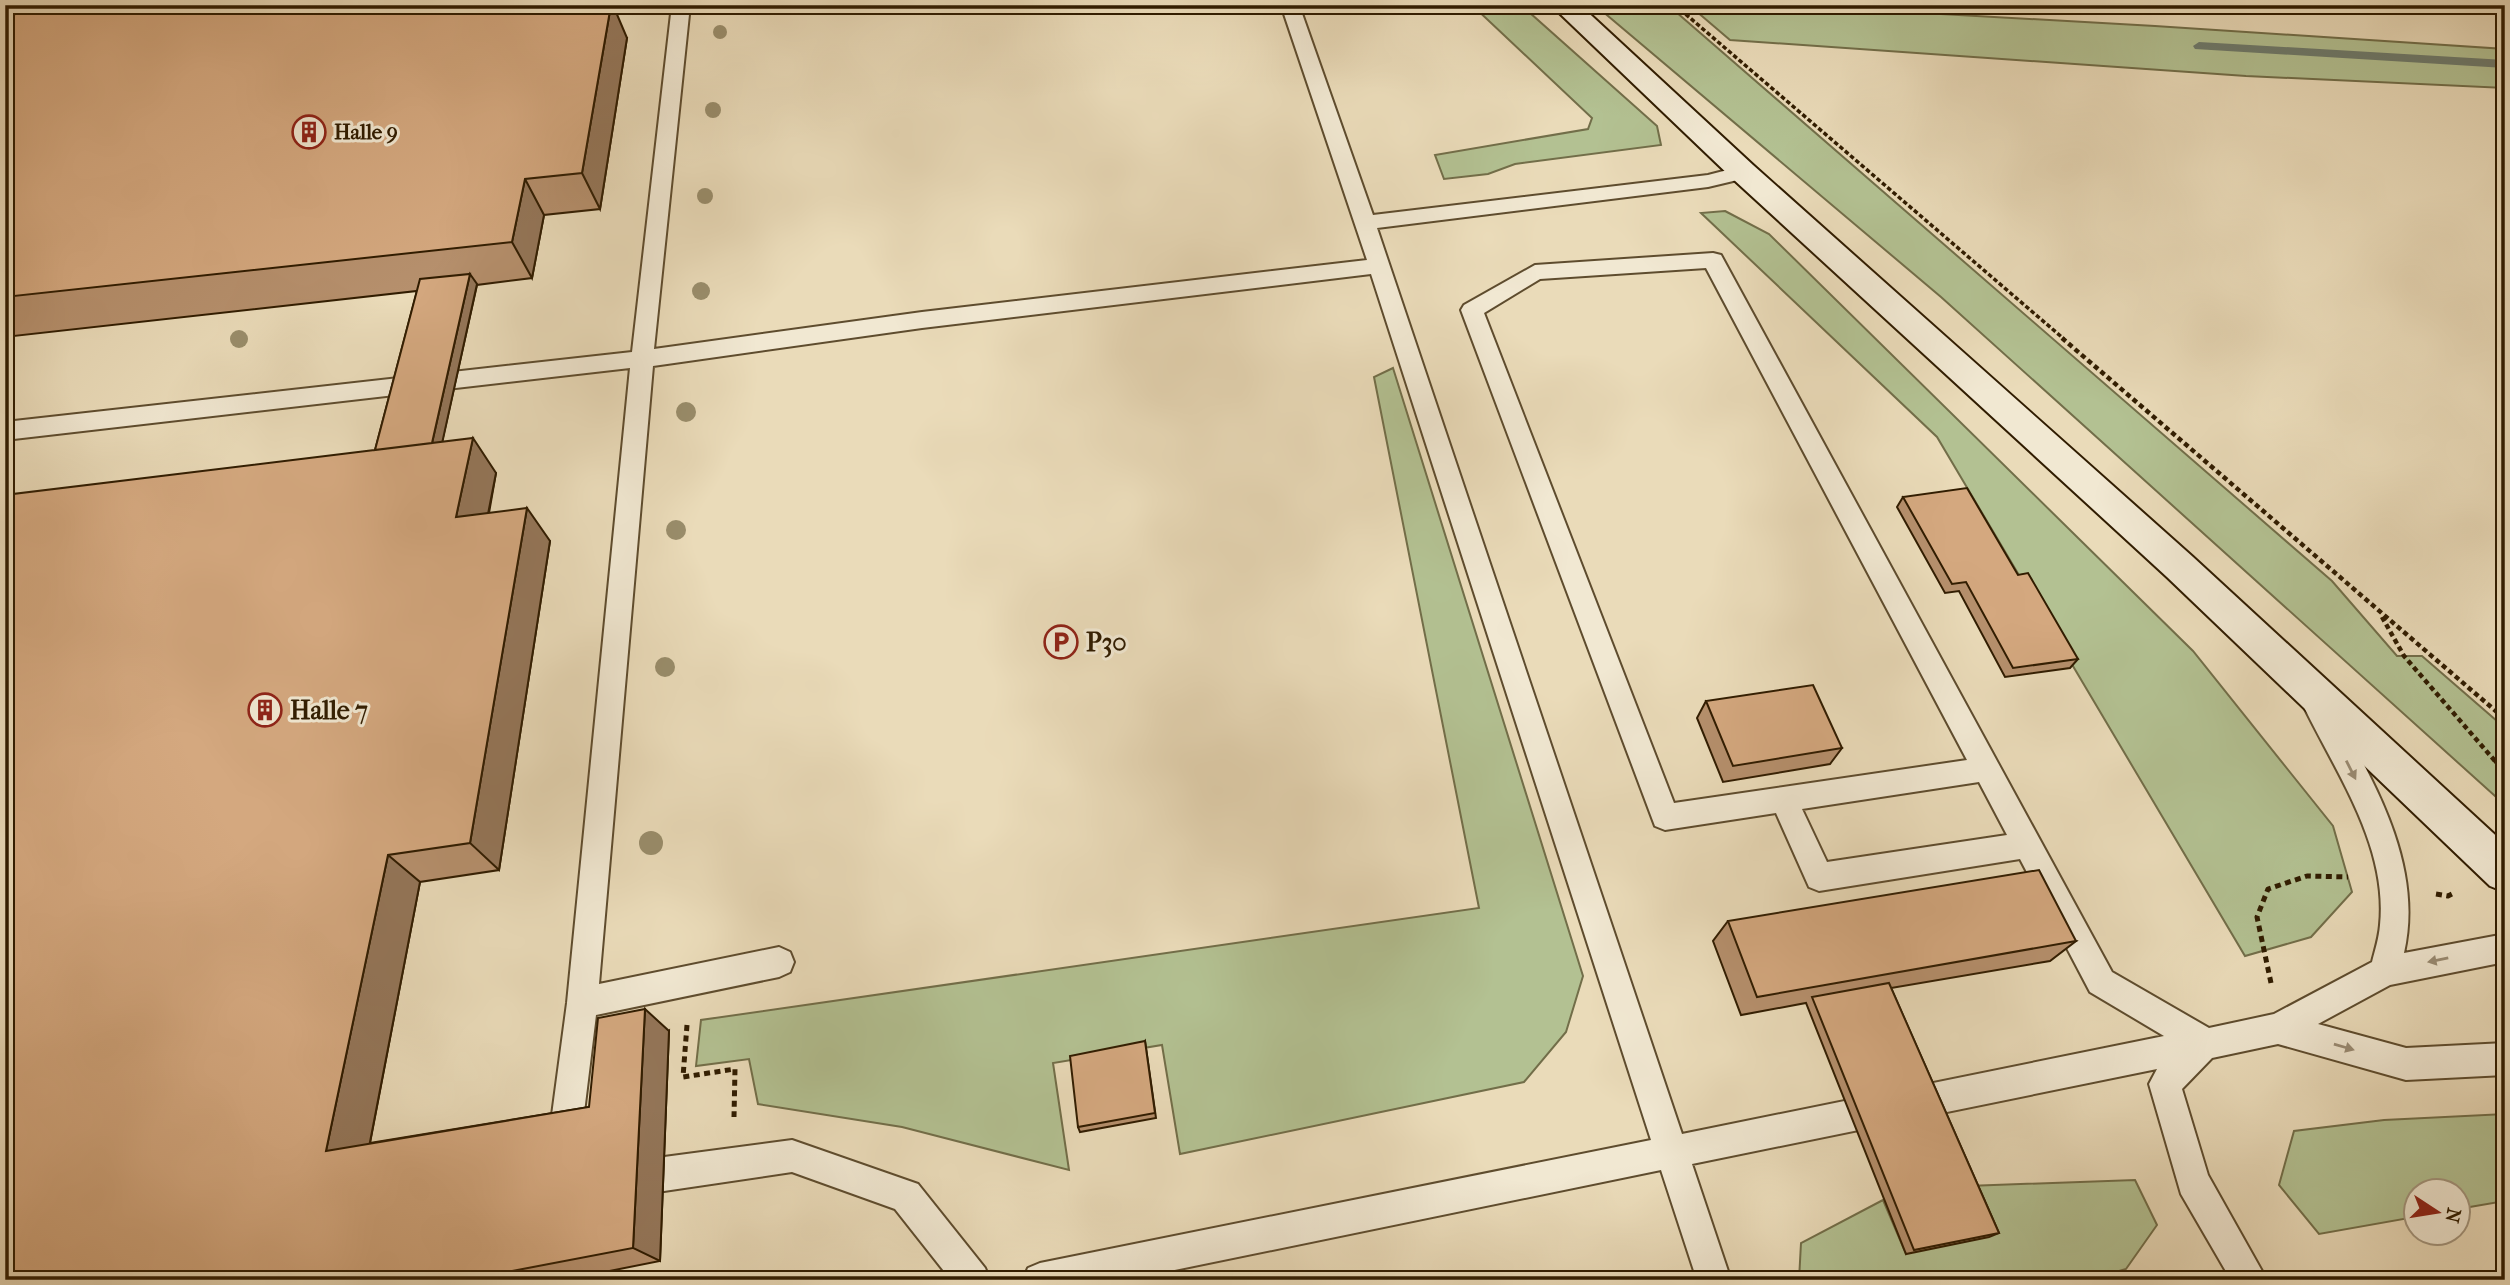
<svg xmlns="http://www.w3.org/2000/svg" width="2510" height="1285" viewBox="0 0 2510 1285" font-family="'IM FELL French Canon',serif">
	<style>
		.green { fill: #b3c192; stroke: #726e49; stroke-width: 2 }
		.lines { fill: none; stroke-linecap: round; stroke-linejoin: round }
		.stream { fill: #6e7b6d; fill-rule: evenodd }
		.service-casing { stroke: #5e4c2e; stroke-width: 4 }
		.secondary-casing { stroke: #301c00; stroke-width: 4 }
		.path-far2 { stroke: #301c00; stroke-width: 3.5; stroke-dasharray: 4.5 2.5; stroke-linecap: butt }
		.path-far1 { stroke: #301c00; stroke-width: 4.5; stroke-dasharray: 5 3.5; stroke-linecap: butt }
		.path { stroke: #301c00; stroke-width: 5; stroke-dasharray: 6 4.5; stroke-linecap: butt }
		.service { fill: #f1e8d2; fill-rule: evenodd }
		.secondary { fill: #f1e8d2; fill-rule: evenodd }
		.tree { fill: #998d6b }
		.wall { fill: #b6906d; stroke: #301c00; stroke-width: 2 }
		.shaded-wall { fill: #947659; stroke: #301c00; stroke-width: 2 }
		.building { fill: #d4a87f; stroke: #301c00; stroke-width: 2 }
		.oneway { fill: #9a8c74 }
		.labels { text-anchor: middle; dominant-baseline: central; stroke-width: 6; stroke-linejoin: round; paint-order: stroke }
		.far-poi-label { font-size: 21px; font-weight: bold; fill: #301c00; stroke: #f1e8d2; text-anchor: start }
		.poi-label { font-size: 26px; font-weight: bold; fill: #301c00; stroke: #f1e8d2; text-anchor: start }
	</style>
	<rect width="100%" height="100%" fill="#eadbb9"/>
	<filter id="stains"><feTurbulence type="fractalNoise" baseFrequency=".00286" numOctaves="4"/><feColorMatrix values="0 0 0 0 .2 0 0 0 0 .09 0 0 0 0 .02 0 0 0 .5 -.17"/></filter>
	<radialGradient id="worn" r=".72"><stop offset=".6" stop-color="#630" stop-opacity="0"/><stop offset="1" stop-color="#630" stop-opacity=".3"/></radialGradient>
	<path class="green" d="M 1472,5 L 1521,5 L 1657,126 L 1661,145 L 1515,164 L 1488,174 L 1444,179 L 1435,155 L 1588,129 L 1592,118 Z
		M 1595,5 L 1668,5 L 2332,581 L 2397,656 L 2422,656 L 2505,728 L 2505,805 L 1941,297 Z
		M 1689,5 L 1781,5 L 2155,26 L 2505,49 L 2505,88 L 2246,76 L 1730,40 Z
		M 1725,211 L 1769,234 L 2193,651 L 2333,826 L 2352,892 L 2311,937 L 2245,956 L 1937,437 L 1701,213 Z
		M 1393,368 L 1583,976 L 1566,1032 L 1524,1082 L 1180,1154 L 1162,1045 L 1053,1063 L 1069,1170 L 902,1127 L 758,1104 L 749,1059 L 696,1066 L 701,1020 L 1479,908 L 1374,377 Z
		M 2505,1114 L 2505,1201 L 2458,1209 L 2458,1190 L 2416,1190 L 2415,1217 L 2319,1234 L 2279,1185 L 2294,1131 L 2384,1120 Z
		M 2135,1180 L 2157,1225 L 2126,1269 L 2088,1280 L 1799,1280 L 1801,1243 L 1883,1200 L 1906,1254 L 1967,1186 Z"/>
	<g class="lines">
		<path class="stream" d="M 2199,42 L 2505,60 L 2505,68 L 2195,49 L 2193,46 Z"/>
		<defs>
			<path id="service" d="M 672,5 L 690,5 L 654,349 L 922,312 L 1367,260 L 1281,5 L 1299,5 L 1373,215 L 1708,175 L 1743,166 L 1750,167 L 1753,172 L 1750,177 L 1708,187 L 1377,228 L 1682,1134 L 2164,1036 L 2090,992 L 2020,859 L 1819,891 L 1809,887 L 1776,813 L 1665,830 L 1655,826 L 1461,310 L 1464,305 L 1535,265 L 1713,253 L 1721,255 L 2112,972 L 2209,1028 L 2274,1014 L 2372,962 C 2375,950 2379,938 2380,925 C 2388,846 2336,773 2303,705 L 2307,697 L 2317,693 L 2327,697 C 2369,774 2425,861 2404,953 L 2505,934 L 2505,962 L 2390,985 L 2318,1024 L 2406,1048 L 2505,1043 L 2505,1075 L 2406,1080 L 2278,1044 L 2212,1058 L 2182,1089 L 2208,1175 L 2267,1280 L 2231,1280 L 2181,1194 L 2149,1084 L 2157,1069 L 1692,1164 L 1731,1280 L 1697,1280 L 1661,1170 L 1126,1280 L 1023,1280 L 1028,1268 L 1040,1263 L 1651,1140 L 1371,274 L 922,328 L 653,366 L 599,984 L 779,947 L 790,952 L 794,962 L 790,972 L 779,977 L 596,1015 L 580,1145 L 576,1157 L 564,1161 L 552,1157 L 548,1145 L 567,1003 L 630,368 L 5,440 L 5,422 L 632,352 ZM 1706,268 L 1967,760 L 1674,803 L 1484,313 L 1540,279 ZM 1979,782 L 2007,835 L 1827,862 L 1802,809 Z
				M 792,1140 L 918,1184 L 985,1268 L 990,1280 L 951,1280 L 895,1209 L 792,1172 L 664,1191 L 652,1186 L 647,1174 L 652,1162 L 664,1157 Z"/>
			<path id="secondary" d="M 1551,5 L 1580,5 L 1753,165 L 2193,557 L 2505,844 L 2505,892 L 2490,886 L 2167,577 L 1733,179 Z"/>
		</defs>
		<use href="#service" class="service-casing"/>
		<use href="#secondary" class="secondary-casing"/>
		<path class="path-far2" d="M 1675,5 L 2064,339"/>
		<path class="path-far1" d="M 2062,338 L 2505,719
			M 2382,617 L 2404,656 L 2495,761"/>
		<path class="path" d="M 2494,759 L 2505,772
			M 2436,894 L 2448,896 L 2454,893
			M 2271,983 L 2257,917 L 2268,889 L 2307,876 L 2348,877
			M 687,1025 L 683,1077 L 735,1069 L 734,1117"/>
		<use href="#service" class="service"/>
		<use href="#secondary" class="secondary"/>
	</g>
	<g class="tree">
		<circle cx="720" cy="32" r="7"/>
		<circle cx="713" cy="110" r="8"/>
		<circle cx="705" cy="196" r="8"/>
		<circle cx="701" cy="291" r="9"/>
		<circle cx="239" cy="339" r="9"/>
		<circle cx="686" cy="412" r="10"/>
		<circle cx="676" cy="530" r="10"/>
		<circle cx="665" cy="667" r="10"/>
		<circle cx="651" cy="843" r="12"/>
	</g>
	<path class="wall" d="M 5,15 L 627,38 L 600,209 L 544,215 L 532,278 L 477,285 L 442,442 L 496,473 L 489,513 L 550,541 L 499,870 L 420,882 L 370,1143 L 589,1107 L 669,1031 L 660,1261 L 564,1280 L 5,1280 L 375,450 L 417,291 L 5,337 Z
		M 1903,497 L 2078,659 L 2070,668 L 2005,677 L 1959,591 L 1945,593 L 1897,507 Z
		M 1706,701 L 1842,748 L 1830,764 L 1723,782 L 1697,718 Z
		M 1728,921 L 2076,941 L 2050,961 L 1891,988 L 1999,1233 L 1989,1237 L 1906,1254 L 1806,1003 L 1741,1015 L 1713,941 Z
		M 1145,1041 L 1156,1118 L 1080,1132 L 1078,1127 Z"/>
	<path class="shaded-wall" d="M 611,5 L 613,5 L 627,38 L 600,209 L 582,173 Z
		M 525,179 L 544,215 L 532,278 L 512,242 Z
		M 470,274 L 477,284 L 434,480 L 426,470 Z
		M 473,438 L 496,473 L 481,550 L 456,517 Z
		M 527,508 L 550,541 L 499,870 L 470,843 Z
		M 388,855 L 420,882 L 365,1168 L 326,1151 Z
		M 645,1009 L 669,1031 L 660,1261 L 633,1248 Z"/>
	<path class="building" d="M 119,5 L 560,5 L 560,6 L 573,5 L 611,5 L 582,173 L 525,179 L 512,242 L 5,297 L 5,15 Z
		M 470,274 L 432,443 L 375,450 L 420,279 Z
		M 473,438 L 456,517 L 527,508 L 470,843 L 388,855 L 326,1151 L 589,1107 L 598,1018 L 645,1009 L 633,1248 L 465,1280 L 5,1280 L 5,495 Z
		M 1967,488 L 2018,575 L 2028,573 L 2078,659 L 2013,668 L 1966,582 L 1952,584 L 1903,497 Z
		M 1813,685 L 1842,748 L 1733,766 L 1706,701 Z
		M 2039,870 L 2076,941 L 1757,997 L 1728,921 Z
		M 1889,983 L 1999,1233 L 1914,1250 L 1812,997 Z
		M 1145,1041 L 1155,1113 L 1078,1127 L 1070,1056 Z"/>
	<defs><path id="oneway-solid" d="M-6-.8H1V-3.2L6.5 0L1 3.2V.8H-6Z" transform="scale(1.75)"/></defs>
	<g class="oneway">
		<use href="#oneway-solid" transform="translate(2351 770) rotate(63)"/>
		<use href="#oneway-solid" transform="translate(2438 960) rotate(168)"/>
		<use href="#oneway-solid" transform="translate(2344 1047) rotate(16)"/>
	</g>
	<defs>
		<symbol id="building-ring" viewBox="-11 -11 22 22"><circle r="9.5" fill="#f1e8d2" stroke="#8f2418" stroke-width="1.5"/><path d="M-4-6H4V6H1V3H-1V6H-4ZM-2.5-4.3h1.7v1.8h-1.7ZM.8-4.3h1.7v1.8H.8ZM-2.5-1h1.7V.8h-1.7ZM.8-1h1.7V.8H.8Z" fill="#8f2418"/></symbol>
		<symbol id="parking-ring" viewBox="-11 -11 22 22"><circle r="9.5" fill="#f1e8d2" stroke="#8f2418" stroke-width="1.5"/><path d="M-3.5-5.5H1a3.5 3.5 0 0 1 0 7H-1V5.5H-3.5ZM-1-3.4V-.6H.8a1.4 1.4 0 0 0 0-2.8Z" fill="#8f2418"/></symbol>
	</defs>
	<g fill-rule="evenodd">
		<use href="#building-ring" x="290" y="113" width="38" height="38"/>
		<use href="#parking-ring" x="1042" y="623" width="38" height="38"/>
		<use href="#building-ring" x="246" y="691" width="38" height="38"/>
	</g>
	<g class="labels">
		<g class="far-poi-label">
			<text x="334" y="132">Halle 9</text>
		</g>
		<g class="poi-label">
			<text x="1086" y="642">P30</text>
			<text x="290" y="710">Halle 7</text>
		</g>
	</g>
	<rect width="2510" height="1285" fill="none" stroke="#eadbb9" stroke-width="28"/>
	<rect x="7" y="7" width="2496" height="1271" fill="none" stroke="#301c00" stroke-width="3.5"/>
	<rect x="14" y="14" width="2482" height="1257" fill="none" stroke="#301c00" stroke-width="2"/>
	<g transform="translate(2437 1212) rotate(102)"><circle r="33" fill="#f1e8d2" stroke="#a4967e" stroke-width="2"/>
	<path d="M0-5L12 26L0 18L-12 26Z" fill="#8f2418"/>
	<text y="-10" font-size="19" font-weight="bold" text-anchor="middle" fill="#301c00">N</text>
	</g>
	<rect width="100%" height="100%" filter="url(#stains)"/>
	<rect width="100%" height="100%" fill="url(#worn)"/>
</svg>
